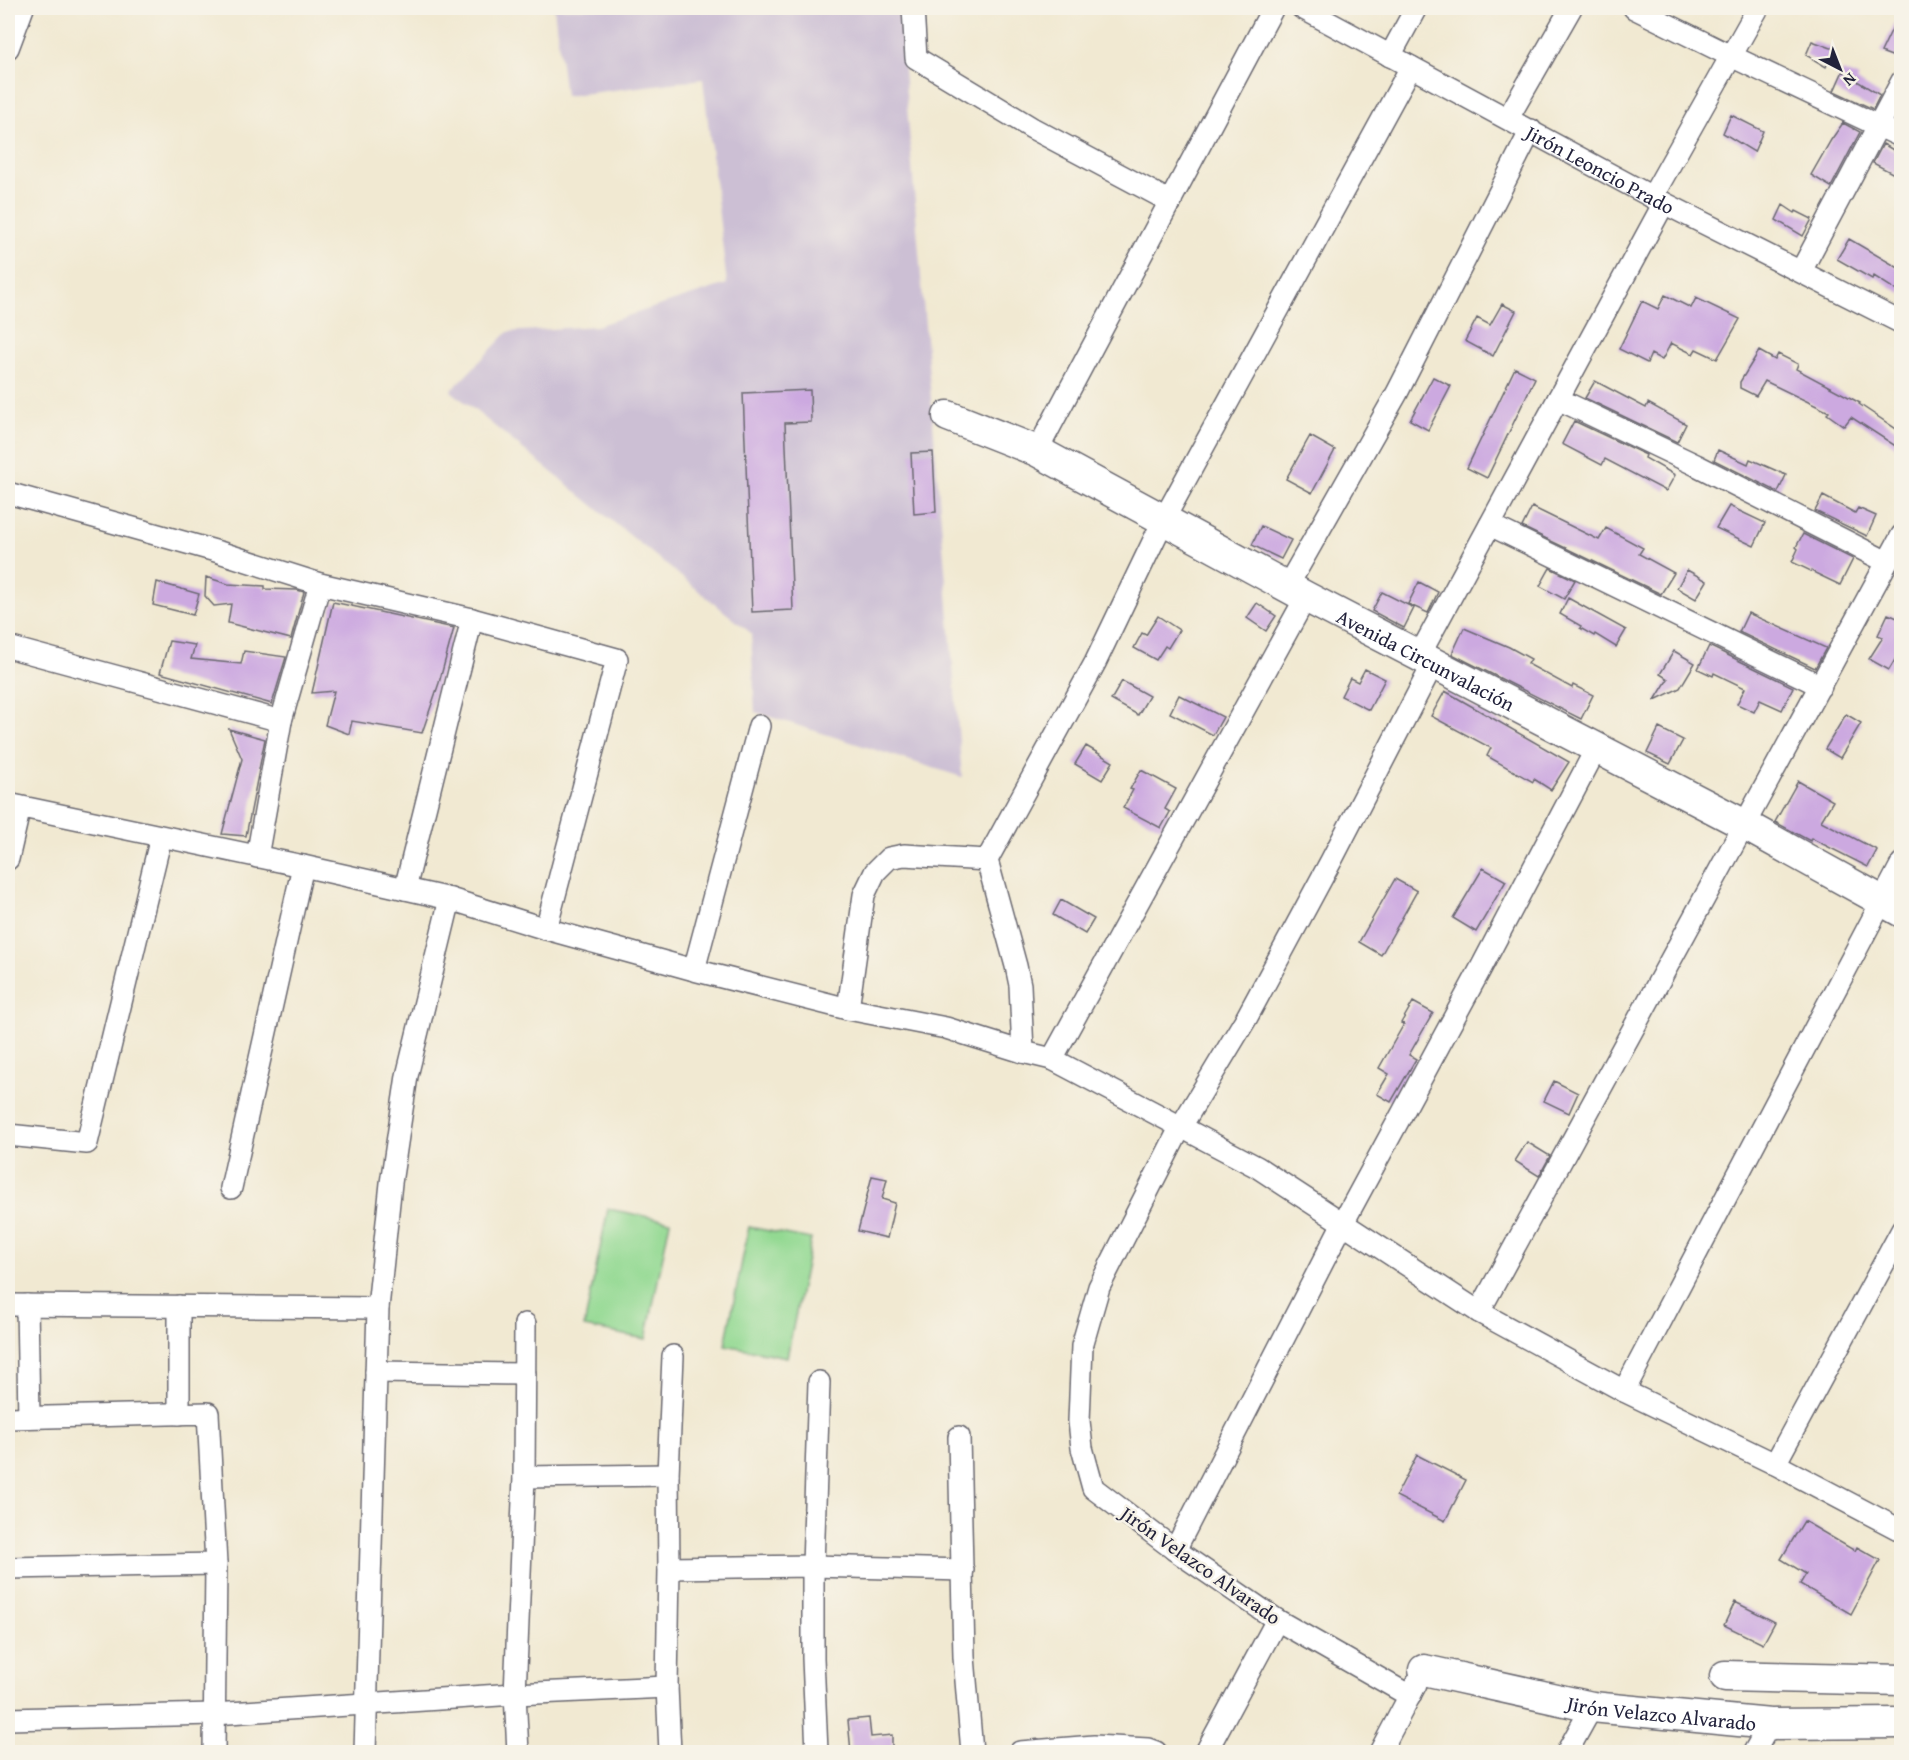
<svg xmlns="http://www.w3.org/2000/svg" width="1909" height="1760" viewBox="0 0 1909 1760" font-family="'Gentium Book Plus',serif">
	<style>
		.industrial { fill: #ccbfd4 }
		.green { fill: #93d992; stroke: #5a7e66; stroke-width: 1.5 }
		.building { fill: #cca9e0 }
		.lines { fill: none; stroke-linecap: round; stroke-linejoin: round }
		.street-casing { stroke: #6a6870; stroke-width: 24 }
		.secondary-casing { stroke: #6a6870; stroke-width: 33 }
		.street { stroke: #fff; stroke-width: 21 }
		.secondary { stroke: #fff; stroke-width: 30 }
		.labels { text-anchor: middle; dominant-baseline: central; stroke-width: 5; stroke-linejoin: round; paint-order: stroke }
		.street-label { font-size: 20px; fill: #22223b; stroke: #f7f3e8 }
	</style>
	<rect width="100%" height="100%" fill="#f7f3e8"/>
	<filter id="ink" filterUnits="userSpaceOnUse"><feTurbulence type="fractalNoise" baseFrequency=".0167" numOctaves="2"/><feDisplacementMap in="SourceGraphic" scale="12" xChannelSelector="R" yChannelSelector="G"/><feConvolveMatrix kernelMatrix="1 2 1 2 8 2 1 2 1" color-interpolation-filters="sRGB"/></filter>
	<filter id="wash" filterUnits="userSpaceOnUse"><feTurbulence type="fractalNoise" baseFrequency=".008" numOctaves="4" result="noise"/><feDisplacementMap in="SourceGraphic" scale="24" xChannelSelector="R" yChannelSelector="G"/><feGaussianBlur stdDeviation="1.35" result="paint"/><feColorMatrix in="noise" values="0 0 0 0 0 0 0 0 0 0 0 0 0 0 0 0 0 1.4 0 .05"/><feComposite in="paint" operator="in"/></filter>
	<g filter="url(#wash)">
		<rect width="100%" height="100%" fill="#f1e9d2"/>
		<path class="industrial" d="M 554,8 L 899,8 L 962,777 L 755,712 L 751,633 L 451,391 L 508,332 L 596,326 L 727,284 L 703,79 L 565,96 Z"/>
		<path class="green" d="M 608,1209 L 670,1221 L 646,1339 L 584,1327 Z
			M 749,1227 L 811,1239 L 787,1357 L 725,1345 Z"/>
		<g id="blocks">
			<path class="building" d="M 1902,8 L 1902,60 L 1881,52 Z
				M 1812,41 L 1834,49 L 1826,67 L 1806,55 Z
				M 1843,71 L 1859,78 L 1857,81 L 1880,95 L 1873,109 L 1834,91 Z
				M 1731,115 L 1763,131 L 1754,152 L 1723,133 Z
				M 1843,123 L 1860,132 L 1831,187 L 1811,175 L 1831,140 Z
				M 1883,144 L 1902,155 L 1902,164 L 1896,175 L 1873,163 Z
				M 1783,205 L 1795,213 L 1796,211 L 1812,219 L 1803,236 L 1776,220 Z
				M 1849,239 L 1902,270 L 1902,294 L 1874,276 L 1872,279 L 1837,259 Z
				M 1665,295 L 1691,308 L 1696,298 L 1740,319 L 1717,359 L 1696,349 L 1693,354 L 1671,343 L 1662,360 L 1651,354 L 1647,363 L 1619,349 L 1642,301 L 1658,309 Z
				M 1502,304 L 1516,311 L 1493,356 L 1465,341 L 1477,318 L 1490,325 Z
				M 1759,351 L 1775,360 L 1778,354 L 1798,364 L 1796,369 L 1860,403 L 1859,404 L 1902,433 L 1902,441 L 1897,447 L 1851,417 L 1844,426 L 1827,414 L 1829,412 L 1765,381 L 1756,396 L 1740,388 L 1740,382 Z
				M 1515,368 L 1535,378 L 1487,478 L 1467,468 Z
				M 1433,377 L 1451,386 L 1428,430 L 1410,420 Z
				M 1595,381 L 1646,408 L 1648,403 L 1686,424 L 1677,442 L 1585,398 Z
				M 810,390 L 811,422 L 785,423 L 793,610 L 752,612 L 743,393 Z
				M 1574,421 L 1646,455 L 1645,458 L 1675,475 L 1666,491 L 1605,459 L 1602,465 L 1562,444 Z
				M 1310,436 L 1335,450 L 1312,493 L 1286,479 Z
				M 1718,450 L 1748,464 L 1750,459 L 1786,475 L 1778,492 L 1714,460 Z
				M 933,452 L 936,512 L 914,514 L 911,453 Z
				M 1823,496 L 1855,513 L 1858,508 L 1876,516 L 1867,536 L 1815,511 Z
				M 1729,506 L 1765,523 L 1754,546 L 1716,528 Z
				M 1532,507 L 1599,540 L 1606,528 L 1643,548 L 1639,554 L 1674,573 L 1661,594 L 1522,527 Z
				M 1261,526 L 1291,540 L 1281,559 L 1252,545 Z
				M 1803,534 L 1853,559 L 1840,585 L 1792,562 L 1798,549 L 1796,547 Z
				M 1550,568 L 1575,580 L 1564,599 L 1540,586 Z
				M 1687,570 L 1707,581 L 1696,599 L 1677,588 Z
				M 206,577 L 228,584 L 265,586 L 265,589 L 297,590 L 304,592 L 291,639 L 228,623 L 231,604 L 214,606 L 205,596 Z
				M 157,582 L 199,594 L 193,615 L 153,605 Z
				M 1419,582 L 1438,592 L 1428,613 L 1408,604 Z
				M 1382,592 L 1414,608 L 1404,628 L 1372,611 Z
				M 1568,598 L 1626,630 L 1616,647 L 1595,634 L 1594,636 L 1580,628 L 1581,626 L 1560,614 Z
				M 333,602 L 454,628 L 439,683 L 422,733 L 352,721 L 349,734 L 325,725 L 334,691 L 312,693 Z
				M 1257,603 L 1276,616 L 1266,631 L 1247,618 Z
				M 1748,613 L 1826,648 L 1815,668 L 1739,632 Z
				M 1888,614 L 1902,620 L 1902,648 L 1889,670 L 1869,659 L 1883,637 L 1878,635 Z
				M 1158,616 L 1179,630 L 1168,648 L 1165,646 L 1156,660 L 1134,648 L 1142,633 L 1146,635 Z
				M 1464,628 L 1509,647 L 1531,659 L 1528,664 L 1572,688 L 1573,685 L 1593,695 L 1581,719 L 1452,654 Z
				M 169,641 L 195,645 L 191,659 L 241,664 L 244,651 L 286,657 L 272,704 L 160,673 Z
				M 1709,646 L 1793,687 L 1782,710 L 1760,700 L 1754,712 L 1737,704 L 1745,688 L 1714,673 L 1713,676 L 1698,669 Z
				M 1674,651 L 1695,663 L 1680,688 L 1655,700 L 1668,679 L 1660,674 Z
				M 1365,669 L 1385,679 L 1369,710 L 1341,696 L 1350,678 L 1358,682 Z
				M 1122,681 L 1149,696 L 1138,715 L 1111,700 Z
				M 1445,691 L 1569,762 L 1551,790 L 1534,779 L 1533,782 L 1487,756 L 1491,748 L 1431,716 Z
				M 1179,695 L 1223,717 L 1213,735 L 1170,713 Z
				M 1846,714 L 1861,723 L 1840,758 L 1825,749 Z
				M 1659,728 L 1683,740 L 1670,764 L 1647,753 Z
				M 229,729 L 265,739 L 246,836 L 222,834 L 242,759 Z
				M 1086,746 L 1113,762 L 1102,780 L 1075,764 Z
				M 1141,770 L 1176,789 L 1165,809 L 1170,812 L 1161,828 L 1123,808 L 1133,790 L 1130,789 Z
				M 1798,781 L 1833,801 L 1821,821 L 1877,850 L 1868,867 L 1811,838 L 1810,841 L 1775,822 Z
				M 1483,868 L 1506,881 L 1476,932 L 1453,918 Z
				M 1395,879 L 1417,891 L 1381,955 L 1359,942 Z
				M 1061,900 L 1094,919 L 1085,934 L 1053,915 Z
				M 1413,1002 L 1433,1013 L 1409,1055 L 1416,1059 L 1391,1102 L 1377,1094 L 1389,1074 L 1379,1068 L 1404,1024 L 1401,1023 Z
				M 1554,1081 L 1578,1093 L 1569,1113 L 1544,1101 Z
				M 1527,1142 L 1550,1156 L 1539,1176 L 1515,1161 Z
				M 872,1176 L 887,1179 L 882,1199 L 895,1203 L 887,1238 L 858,1231 Z
				M 1417,1455 L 1466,1480 L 1445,1521 L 1396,1496 Z
				M 1804,1521 L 1855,1551 L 1857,1547 L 1880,1560 L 1851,1614 L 1800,1584 L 1806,1574 L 1781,1559 Z
				M 1735,1602 L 1775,1622 L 1763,1644 L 1724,1625 Z
				M 869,1718 L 871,1737 L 892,1735 L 892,1752 L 851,1752 L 848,1720 Z"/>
		</g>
	</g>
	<g filter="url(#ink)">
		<use href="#blocks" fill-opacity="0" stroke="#6a6870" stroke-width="1.5"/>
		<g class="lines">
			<defs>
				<g id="street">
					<path d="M 913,8 L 916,58 L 1032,128 L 1171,202"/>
					<path id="s1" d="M 1302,8 L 1652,197 L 1902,323"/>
					<path d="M 1634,8 L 1731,56 L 1902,137"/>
					<path d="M 8,48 L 23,8"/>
					<path d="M 1390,56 L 1416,8"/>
					<path d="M 1411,67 L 1164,519 L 1095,663 L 987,860 L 1016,966 L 1020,985 L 1023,1052 L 1052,1059 L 1257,1167 L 1479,1312 L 1624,1391 L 1775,1464 L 1902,1531"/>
					<path d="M 1508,118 L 1571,8"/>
					<path d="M 1652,197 L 1758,8"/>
					<path d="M 1801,271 L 1902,81"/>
					<path d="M 1558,399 L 1696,465 L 1887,562"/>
					<path d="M 1037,451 L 1273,8"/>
					<path d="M 8,493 L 219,552 L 320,584 L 472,619 L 617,659 L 546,929"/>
					<path d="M 1490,525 L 1821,686"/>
					<path d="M 1287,587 L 1397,393 L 1531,130"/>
					<path d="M 8,647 L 281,721"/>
					<path d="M 1419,656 L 1664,203"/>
					<path d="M 8,804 L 303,866 L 450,899 L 546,929 L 694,970 L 848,1009 L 946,1028 L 1023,1052"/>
					<path d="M 257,857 L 281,721 L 320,584"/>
					<path d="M 8,859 L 20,807"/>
					<path d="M 405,889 L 472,619"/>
					<path d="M 694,970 L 759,726"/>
					<path d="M 848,1009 L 864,895 L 875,872 L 889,858 L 904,855 L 987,860"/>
					<path d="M 1052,1059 L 1306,597"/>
					<path d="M 8,1135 L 87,1143 L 161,837"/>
					<path d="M 231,1188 L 303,866"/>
					<path d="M 8,1305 L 378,1308"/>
					<path d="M 27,1305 L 29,1417"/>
					<path d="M 1479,1312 L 1902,535"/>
					<path d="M 376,1372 L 525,1374"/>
					<path d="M 1624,1391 L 1902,863"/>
					<path d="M 179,1414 L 179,1306"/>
					<path d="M 8,1418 L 208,1413 L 216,1564 L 214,1752"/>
					<path d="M 959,1437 L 964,1657 L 972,1752"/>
					<path d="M 1775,1464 L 1902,1230"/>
					<path d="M 524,1477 L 668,1475"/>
					<path d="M 1175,1550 L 1343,1223 L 1482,966 L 1596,749"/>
					<path d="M 8,1568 L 216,1564"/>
					<path d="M 669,1568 L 813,1566 L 963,1570"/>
					<path d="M 1410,1696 L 1277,1620 L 1175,1550 L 1093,1488 L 1082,1448 L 1079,1421 L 1082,1346 L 1099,1287 L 1180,1128 L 1247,1017 L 1331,861 L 1433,664"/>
					<path d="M 8,1719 L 214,1714 L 515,1694 L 667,1687"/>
					<path d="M 365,1752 L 378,1308 L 391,1183 L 407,1076 L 450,899"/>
					<path d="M 518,1752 L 515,1694 L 524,1477 L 525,1324"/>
					<path d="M 670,1752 L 667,1687 L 669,1568 L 668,1475 L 673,1356"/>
					<path d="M 817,1752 L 813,1658 L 813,1566 L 819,1382"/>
					<path d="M 1020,1752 L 1094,1746 L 1148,1749 L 1156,1752"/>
					<path d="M 1206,1752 L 1277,1620"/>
					<path d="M 1380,1752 L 1416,1684"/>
					<path d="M 1567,1752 L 1592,1707"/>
					<path d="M 1754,1752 L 1770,1724"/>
				</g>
				<g id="secondary">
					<path id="s2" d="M 948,416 L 1037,451 L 1306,597 L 1743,824 L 1902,912"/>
					<path id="s3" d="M 1424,1670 L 1592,1707 L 1770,1724 L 1902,1723"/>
					<path d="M 1725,1676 L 1902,1680"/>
				</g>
			</defs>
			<use href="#street" class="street-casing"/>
			<use href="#secondary" class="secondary-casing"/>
			<use href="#street" class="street"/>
			<use href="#secondary" class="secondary"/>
		</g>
	</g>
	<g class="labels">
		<g class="street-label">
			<text stroke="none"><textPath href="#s1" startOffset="339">Jirón Leoncio Prado</textPath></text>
			<text stroke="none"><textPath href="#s2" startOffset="537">Avenida Circunvalación</textPath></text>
			<text transform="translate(1201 1565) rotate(35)">Jirón Velazco Alvarado</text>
			<text stroke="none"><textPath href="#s3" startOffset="242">Jirón Velazco Alvarado</textPath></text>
		</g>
	</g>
	<rect width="1909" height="1760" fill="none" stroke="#f7f3e8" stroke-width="30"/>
	<g transform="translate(1840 69) rotate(138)" stroke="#f7f3e8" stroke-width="4.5" paint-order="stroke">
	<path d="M0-4.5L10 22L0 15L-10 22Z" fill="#22223b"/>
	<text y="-9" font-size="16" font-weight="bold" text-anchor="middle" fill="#22223b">N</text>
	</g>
</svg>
